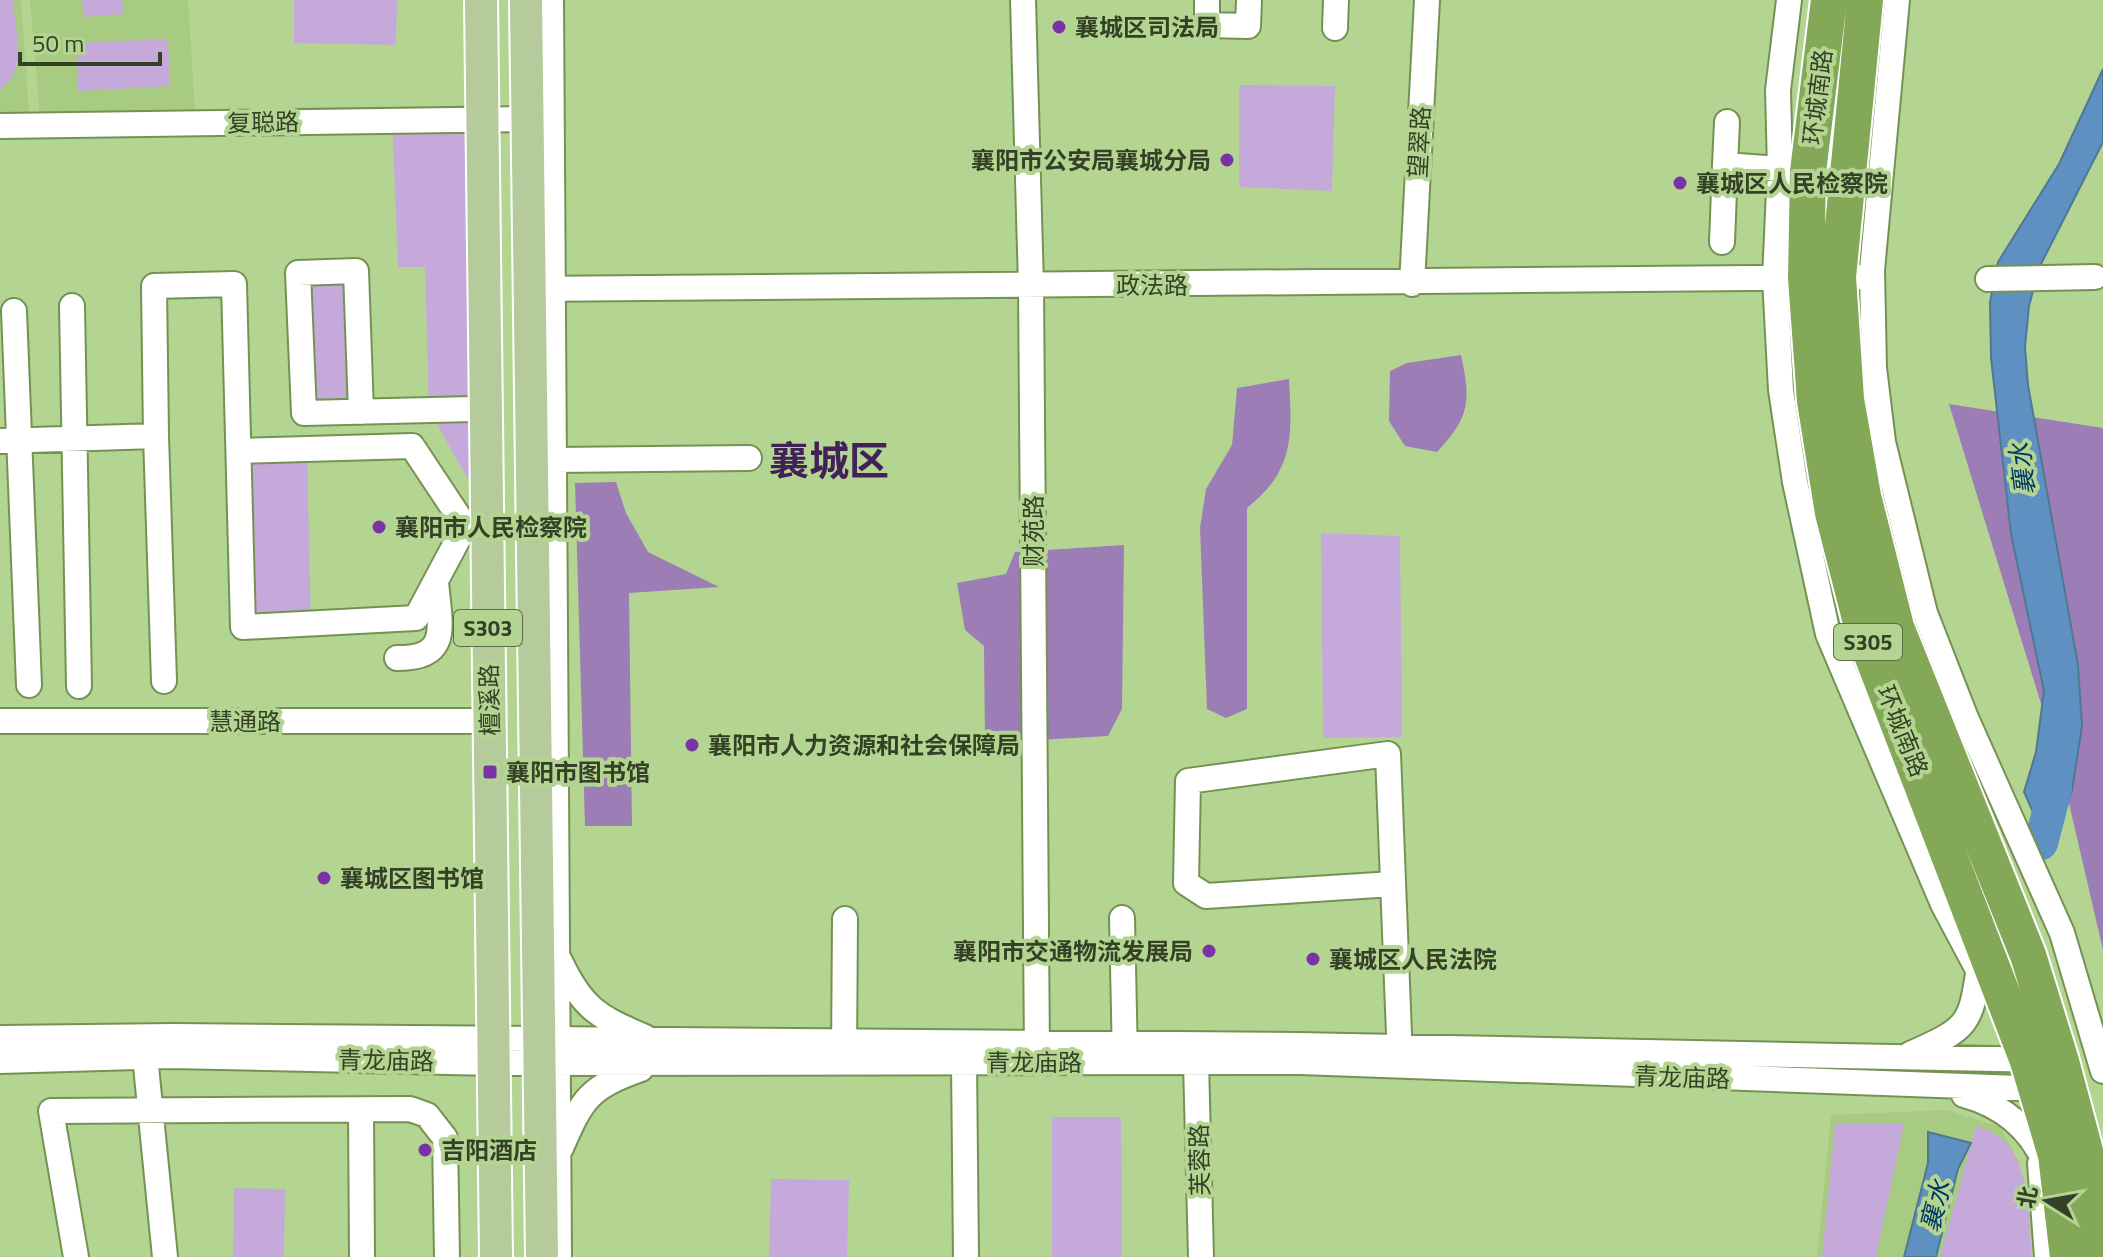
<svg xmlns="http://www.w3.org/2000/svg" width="2103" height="1257" viewBox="0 0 2103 1257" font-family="'Titillium Web','Noto Sans SC',sans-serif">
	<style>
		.built { fill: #a7cb81 }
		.green { fill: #c4a9da }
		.forest { fill: #9d7db6 }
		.water { fill: #5e90c1; stroke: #517892; stroke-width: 2 }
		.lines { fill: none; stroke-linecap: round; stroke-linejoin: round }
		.river { stroke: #5e90c1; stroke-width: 34 }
		.minor-casing { stroke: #749252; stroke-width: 28 }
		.major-casing { stroke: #fff; stroke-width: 36 }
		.highway-casing { stroke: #fff; stroke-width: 40 }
		.minor { stroke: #fff; stroke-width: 24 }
		.major { stroke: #b5cb9b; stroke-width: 32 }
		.highway { stroke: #83a858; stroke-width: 36 }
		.poi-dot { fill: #7a33a6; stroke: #b4d592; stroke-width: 3 }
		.labels { text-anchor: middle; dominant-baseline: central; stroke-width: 8; stroke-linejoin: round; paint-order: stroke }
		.shield { fill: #b4d592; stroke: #5a6d46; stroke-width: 2 }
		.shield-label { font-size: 22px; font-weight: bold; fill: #344126 }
		.poi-label { font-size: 24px; font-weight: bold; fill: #344126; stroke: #b4d592; text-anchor: start }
		.street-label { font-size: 24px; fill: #344126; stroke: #b4d592 }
		.water-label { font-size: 26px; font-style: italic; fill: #003967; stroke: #b4d592 }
		.town-label { font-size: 40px; font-weight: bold; fill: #422058; stroke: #b4d592 }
	</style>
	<rect width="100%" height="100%" fill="#b4d592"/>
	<path class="built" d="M 0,0 L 21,0 L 29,113 L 0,114 Z
		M 30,0 L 188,0 L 195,111 L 40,116 Z
		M 1947,1110 L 2000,1127 L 2019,1162 L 2028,1257 L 1817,1257 L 1831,1115 Z"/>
	<path class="green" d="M 0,0 L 13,0 C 15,30 29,71 0,89 Z
		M 82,0 L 122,0 L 124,14 L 84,17 Z
		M 294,0 L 397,0 L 396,45 L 294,43 Z
		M 168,39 L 170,86 L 78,91 L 76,43 Z
		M 1239,85 L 1335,86 L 1332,191 L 1239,187 Z
		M 470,119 L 475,492 L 429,410 L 425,267 L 398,267 L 392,120 Z
		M 356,271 L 361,412 L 304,413 L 298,273 Z
		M 307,450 L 311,625 L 243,627 L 239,452 Z
		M 1321,533 L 1400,536 L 1402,737 L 1323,738 Z
		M 1052,1117 L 1121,1117 L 1122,1257 L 1052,1257 Z
		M 1835,1124 L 1904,1124 L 1876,1257 L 1822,1257 Z
		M 1976,1126 C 2033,1140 2028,1210 2032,1257 L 1940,1257 Z
		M 771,1179 L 849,1180 L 847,1257 L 769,1257 Z
		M 234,1188 L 285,1189 L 284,1257 L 233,1257 Z"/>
	<path class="forest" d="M 1461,355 C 1471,401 1470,417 1437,452 L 1405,446 L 1389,421 L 1390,371 L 1407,363 Z
		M 1289,379 C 1292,435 1295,470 1247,508 L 1247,709 L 1226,718 L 1207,709 L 1200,528 L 1206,489 L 1232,445 L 1237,388 Z
		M 1949,404 L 2103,428 L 2103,950 L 2061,769 Z
		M 616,482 L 626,513 L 648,552 L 719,587 L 629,593 L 632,826 L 585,826 L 575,483 Z
		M 1124,545 L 1122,709 L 1108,736 L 985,743 L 984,646 L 965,630 L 957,583 L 1006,574 L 1015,552 Z"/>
	<path class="water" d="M 2103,69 L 2103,142 L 2039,268 L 2029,306 L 2025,347 L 2028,385 L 2078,665 L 2082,726 L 2072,790 L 2057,838 L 2048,846 L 2024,792 L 2036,752 L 2044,691 L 2011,534 L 1991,358 L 1990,302 L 1998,262 L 2059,164 Z
		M 1928,1132 L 1971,1143 L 1958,1169 L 1936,1257 L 1904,1257 L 1928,1163 Z"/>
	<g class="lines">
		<path class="river" d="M 2041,843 L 2055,789"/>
		<defs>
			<path id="minor" d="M 551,0 L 559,1257
				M 1023,0 L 1031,286 L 1037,1057
				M 1207,0 L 1207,25 L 1248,26 L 1249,0
				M 1789,0 L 1778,90 L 1780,169 L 1775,278 L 1781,390 L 1795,482 L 1828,634 L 1943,904 L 1977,968
				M 1897,0 L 1872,270 L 1874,368 L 1883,442 L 1925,613 L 1966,718 L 2062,933 L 2103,1071
				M 1335,28 L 1336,0
				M 1727,122 L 1725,165 L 1794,170
				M 0,126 L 527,119
				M 1722,242 L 1725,165
				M 1988,279 L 2095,277
				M 1412,284 L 1427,0
				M 529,289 L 1872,277
				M 72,306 L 79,686
				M 14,311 L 29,685
				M 361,412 L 356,271 L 298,273 L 304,413 L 474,409
				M 156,436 L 164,681
				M 0,441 L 156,436 L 154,286 L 234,284 L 243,627 L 416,618 L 465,526 L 487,524
				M 239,451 L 412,446 L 465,526
				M 554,460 L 749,458
				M 397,658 C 453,659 439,623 436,581
				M 0,721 L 490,721
				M 1393,884 L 1206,896 L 1186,883 L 1188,781 L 1388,754 L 1400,1060
				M 1122,918 L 1125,1060
				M 560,961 C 582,1008 598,1017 645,1037
				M 0,1038 L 173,1036 L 1298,1045 L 2041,1060
				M 1910,1054 C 1975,1026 1970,1022 1981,955
				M 145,1056 L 165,1257
				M 844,1056 L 845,919
				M 0,1061 L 171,1056 L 494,1063 L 1300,1062 L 2049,1089
				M 964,1062 L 966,1257
				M 1196,1062 L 1201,1257
				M 1964,1095 C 2004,1106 2032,1129 2047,1168
				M 361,1110 L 362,1257
				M 561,1148 C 583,1098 588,1088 641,1069
				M 2040,1163 L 2047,1257
				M 76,1257 L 51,1111 L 410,1109 L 427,1115 L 445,1138 L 447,1257"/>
			<path id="major" d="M 481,0 L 496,1257
				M 526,0 L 542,1257"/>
			<path id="highway" d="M 1829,0 L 1808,172 L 1806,278 L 1815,401 L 1833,513 L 1864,634 L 2028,1061 L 2056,1155 L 2068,1257
				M 1865,0 L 1838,277 L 1846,399 L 1863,496 L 1896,627 L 2028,955 L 2060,1058 L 2085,1151 L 2097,1257"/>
		</defs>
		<use href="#minor" class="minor-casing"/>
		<use href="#major" class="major-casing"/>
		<use href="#highway" class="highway-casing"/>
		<use href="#minor" class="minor"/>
		<use href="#major" class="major"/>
		<use href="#highway" class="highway"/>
	</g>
	<g class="poi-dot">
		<circle cx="1059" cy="27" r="8"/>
		<circle cx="1227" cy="160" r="8"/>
		<circle cx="1680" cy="183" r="8"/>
		<circle cx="379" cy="527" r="8"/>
		<circle cx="692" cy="745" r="8"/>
		<rect x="482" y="764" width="16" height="16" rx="4"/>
		<circle cx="324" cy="878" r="8"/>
		<circle cx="1209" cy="951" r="8"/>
		<circle cx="1313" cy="959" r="8"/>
		<circle cx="425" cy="1150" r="8"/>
	</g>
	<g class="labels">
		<g class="shield">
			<rect x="454" y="610" width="68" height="36" rx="6"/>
			<rect x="1834" y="624" width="68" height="36" rx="6"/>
		</g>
		<g class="shield-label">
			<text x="488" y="628">S303</text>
			<text x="1868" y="642">S305</text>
		</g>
		<g class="poi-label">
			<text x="1075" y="27">襄城区司法局</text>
			<text x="1211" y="160" text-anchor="end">襄阳市公安局襄城分局</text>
			<text x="1696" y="183">襄城区人民检察院</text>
			<text x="395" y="527">襄阳市人民检察院</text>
			<text x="708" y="745">襄阳市人力资源和社会保障局</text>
			<text x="506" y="772">襄阳市图书馆</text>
			<text x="340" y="878">襄城区图书馆</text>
			<text x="1193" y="951" text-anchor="end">襄阳市交通物流发展局</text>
			<text x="1329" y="959">襄城区人民法院</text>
			<text x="441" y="1150">吉阳酒店</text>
		</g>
		<g class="street-label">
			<text transform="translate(1817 97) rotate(-83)">环城南路</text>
			<text transform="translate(263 122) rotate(-1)">复聪路</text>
			<text transform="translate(1419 142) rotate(-87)">望翠路</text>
			<text x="1152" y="285">政法路</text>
			<text transform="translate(1033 531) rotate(-90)">财苑路</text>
			<text transform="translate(489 700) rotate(-91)">檀溪路</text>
			<text x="245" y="721">慧通路</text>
			<text transform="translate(1903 731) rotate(68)">环城南路</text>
			<text transform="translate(386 1060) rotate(1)">青龙庙路</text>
			<text x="1034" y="1062">青龙庙路</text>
			<text transform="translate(1682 1077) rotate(2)">青龙庙路</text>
			<text transform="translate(1199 1160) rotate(-91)">芙蓉路</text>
		</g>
		<g class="water-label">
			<text transform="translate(2022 469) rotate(-97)">襄水</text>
			<text transform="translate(1935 1206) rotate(-76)">襄水</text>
		</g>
		<g class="town-label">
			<text x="829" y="460">襄城区</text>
		</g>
	</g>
	<g transform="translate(2047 1201) rotate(281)" stroke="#b4d592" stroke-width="6" paint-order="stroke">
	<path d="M0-6L14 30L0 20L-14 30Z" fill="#344126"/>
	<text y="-12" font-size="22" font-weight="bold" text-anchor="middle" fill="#344126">北</text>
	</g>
	<path d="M20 52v12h140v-12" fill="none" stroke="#344126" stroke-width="4"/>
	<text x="32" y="52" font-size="24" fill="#344126" stroke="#b4d592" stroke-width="6" paint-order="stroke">50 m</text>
</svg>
